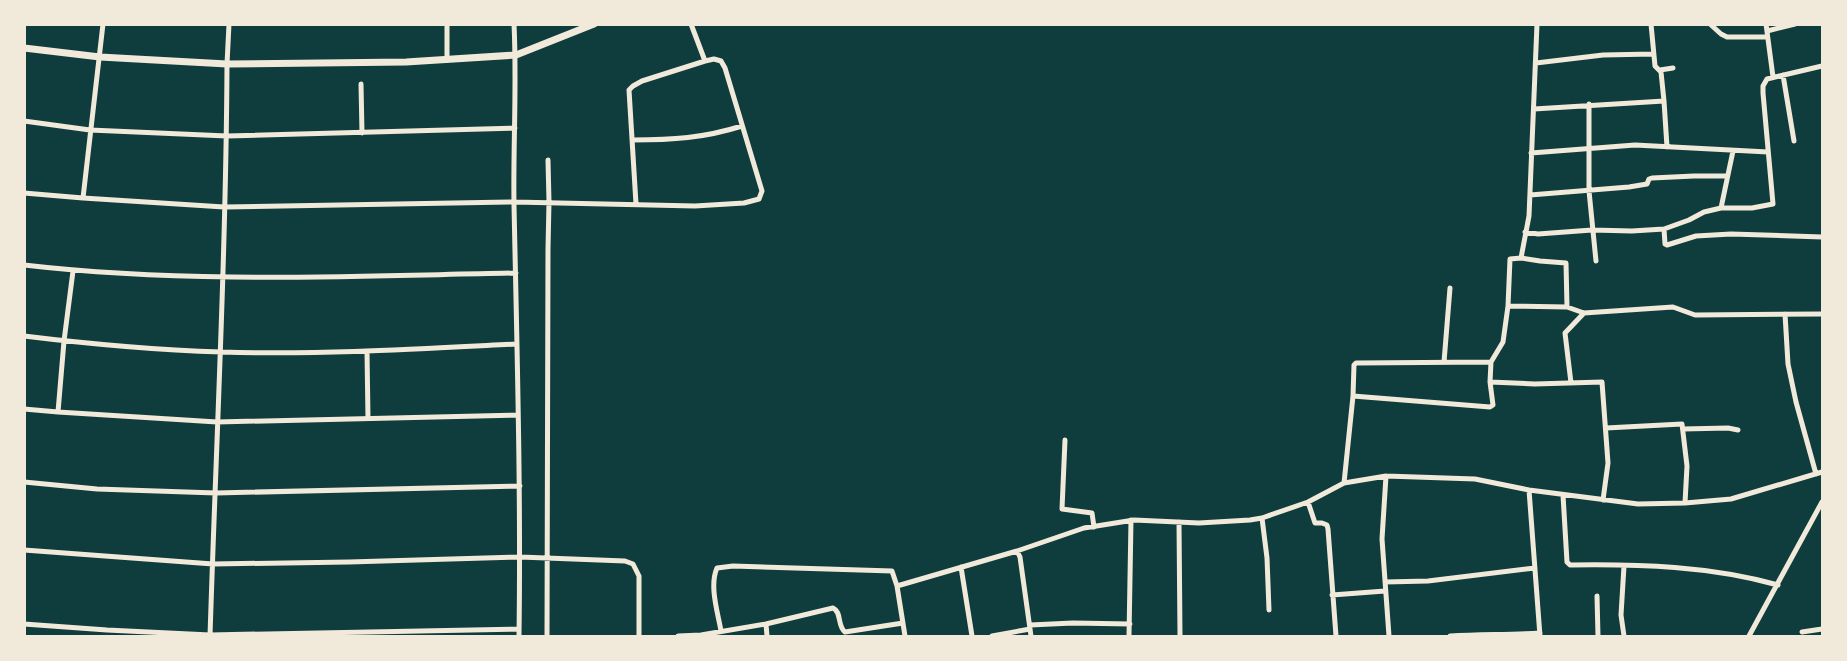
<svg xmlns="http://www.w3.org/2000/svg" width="1847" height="661" viewBox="0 0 1847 661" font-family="Rubik,sans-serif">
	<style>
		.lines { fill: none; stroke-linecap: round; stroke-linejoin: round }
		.minor { stroke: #f1e9da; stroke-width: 5 }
		.tertiary { stroke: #f1e9da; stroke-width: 7 }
	</style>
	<rect width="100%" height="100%" fill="#0f3d3e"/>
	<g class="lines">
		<path class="minor" d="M 447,24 L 447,60
			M 514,24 C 517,85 513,145 514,205 C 517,349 521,493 519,636
			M 691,24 L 705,61
			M 1651,24 L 1655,66 L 1661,72 L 1664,101 L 1667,147
			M 1710,24 L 1721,34 L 1727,37 L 1766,37
			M 1766,24 L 1773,77
			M 1767,31 L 1795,24
			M 1536,63 L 1603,55 L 1653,54
			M 1660,70 L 1673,68
			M 1783,75 L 1794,141
			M 361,84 L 362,133
			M 1589,104 L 1589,191 L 1596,261
			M 1534,109 L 1664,101
			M 24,121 L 90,130 L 227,136 L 515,128
			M 632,140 C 672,140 704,138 742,126
			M 1531,153 L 1635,145 L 1768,152
			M 24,193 L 83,198 L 224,207 L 514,202 L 695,206 L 744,203 L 759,199 L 762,191 L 725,68 L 721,61 L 714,59 L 705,61 L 642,81 L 633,86 L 629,90 L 636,204
			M 1530,195 L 1629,187 L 1647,184 L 1649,179 L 1652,178 L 1694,176 L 1727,176
			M 83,198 L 103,24
			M 1721,208 L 1733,151
			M 1664,229 L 1665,244 L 1667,245 L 1696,236 L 1731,234 L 1822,237
			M 1525,232 L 1538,234 L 1592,230 L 1632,231 L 1664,229 L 1689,220 L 1704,212 L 1721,208 L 1752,208 L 1773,204 L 1763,93 L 1763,86 L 1767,79 L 1822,66
			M 1521,258 L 1540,261 L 1566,263 L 1567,307
			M 24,265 C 188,284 352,276 516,273
			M 1508,306 L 1567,307 L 1584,313 L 1673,307 L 1695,315 L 1822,314
			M 1785,314 L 1788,364 L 1796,402 L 1816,474
			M 24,336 C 89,344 157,350 222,352 C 320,355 418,349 516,344
			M 367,351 L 368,419
			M 1444,362 L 1450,288
			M 1490,382 L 1535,384 L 1602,382 L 1608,463 L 1603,500
			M 1571,383 L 1565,333 L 1584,313
			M 1353,396 L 1490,407 L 1493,405 L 1490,382 L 1491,362 L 1503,342 L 1508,306 L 1510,259 L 1521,258 L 1529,216 L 1537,24
			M 24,409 L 58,412 L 217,422 L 518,415
			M 58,412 L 64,341 L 73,271
			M 1606,428 L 1682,424 L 1687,466 L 1685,503
			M 1683,429 L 1728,428 L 1738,430
			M 1065,440 L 1062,509 L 1092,513 L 1094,527
			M 1386,476 L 1382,539 L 1389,636
			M 24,482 L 97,489 L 216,493 L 520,486
			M 1344,483 L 1353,396 L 1354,365 L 1356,363 L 1491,362
			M 1529,490 L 1540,636
			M 1563,495 L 1567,562 L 1570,565 C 1640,564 1710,566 1778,585
			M 1308,502 L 1315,523 L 1322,523 L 1327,525 L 1328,529 L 1336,636
			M 1262,518 L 1267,558 L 1269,610
			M 1179,522 L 1180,636
			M 24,550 L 213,564 L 349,562 L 520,557 L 625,561 L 633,564 L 639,576 L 639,636
			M 1017,551 L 1020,557 L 1031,636
			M 961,567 L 972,636
			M 1385,582 L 1428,581 L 1535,568
			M 897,586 L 1017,551 L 1084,528 L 1134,520 L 1199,523 L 1250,520 L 1262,518 L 1308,502 L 1344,483 L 1386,476 L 1475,479 L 1529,490 L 1638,504 L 1685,503 L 1731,499 L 1822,472
			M 1332,595 L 1385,591
			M 1597,596 L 1598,636
			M 24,624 L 107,630 L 210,635 L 519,629
			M 766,624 L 767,636
			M 1030,625 L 1073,623 L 1130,624
			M 721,631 C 718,613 709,586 717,568 L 733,566 L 892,571 L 897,586 L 905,636
			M 1802,632 L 1822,629
			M 210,636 C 216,446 226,255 227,64 L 229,24
			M 547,636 L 548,249 L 549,202 L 548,160
			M 678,636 L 701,635 L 766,624 L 833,608 C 842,612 837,626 845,632 L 903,623
			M 992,636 L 1030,629
			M 1129,636 L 1131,520
			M 1450,636 C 1480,634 1509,635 1540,633
			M 1624,636 L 1621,615 L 1624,566
			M 1749,636 L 1822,502"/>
		<path class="tertiary" d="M 24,48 L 100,57 L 227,64 L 406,62 L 516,55 L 594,24"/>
	</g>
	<rect width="1847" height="661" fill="none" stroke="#f1e9da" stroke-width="52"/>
</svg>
